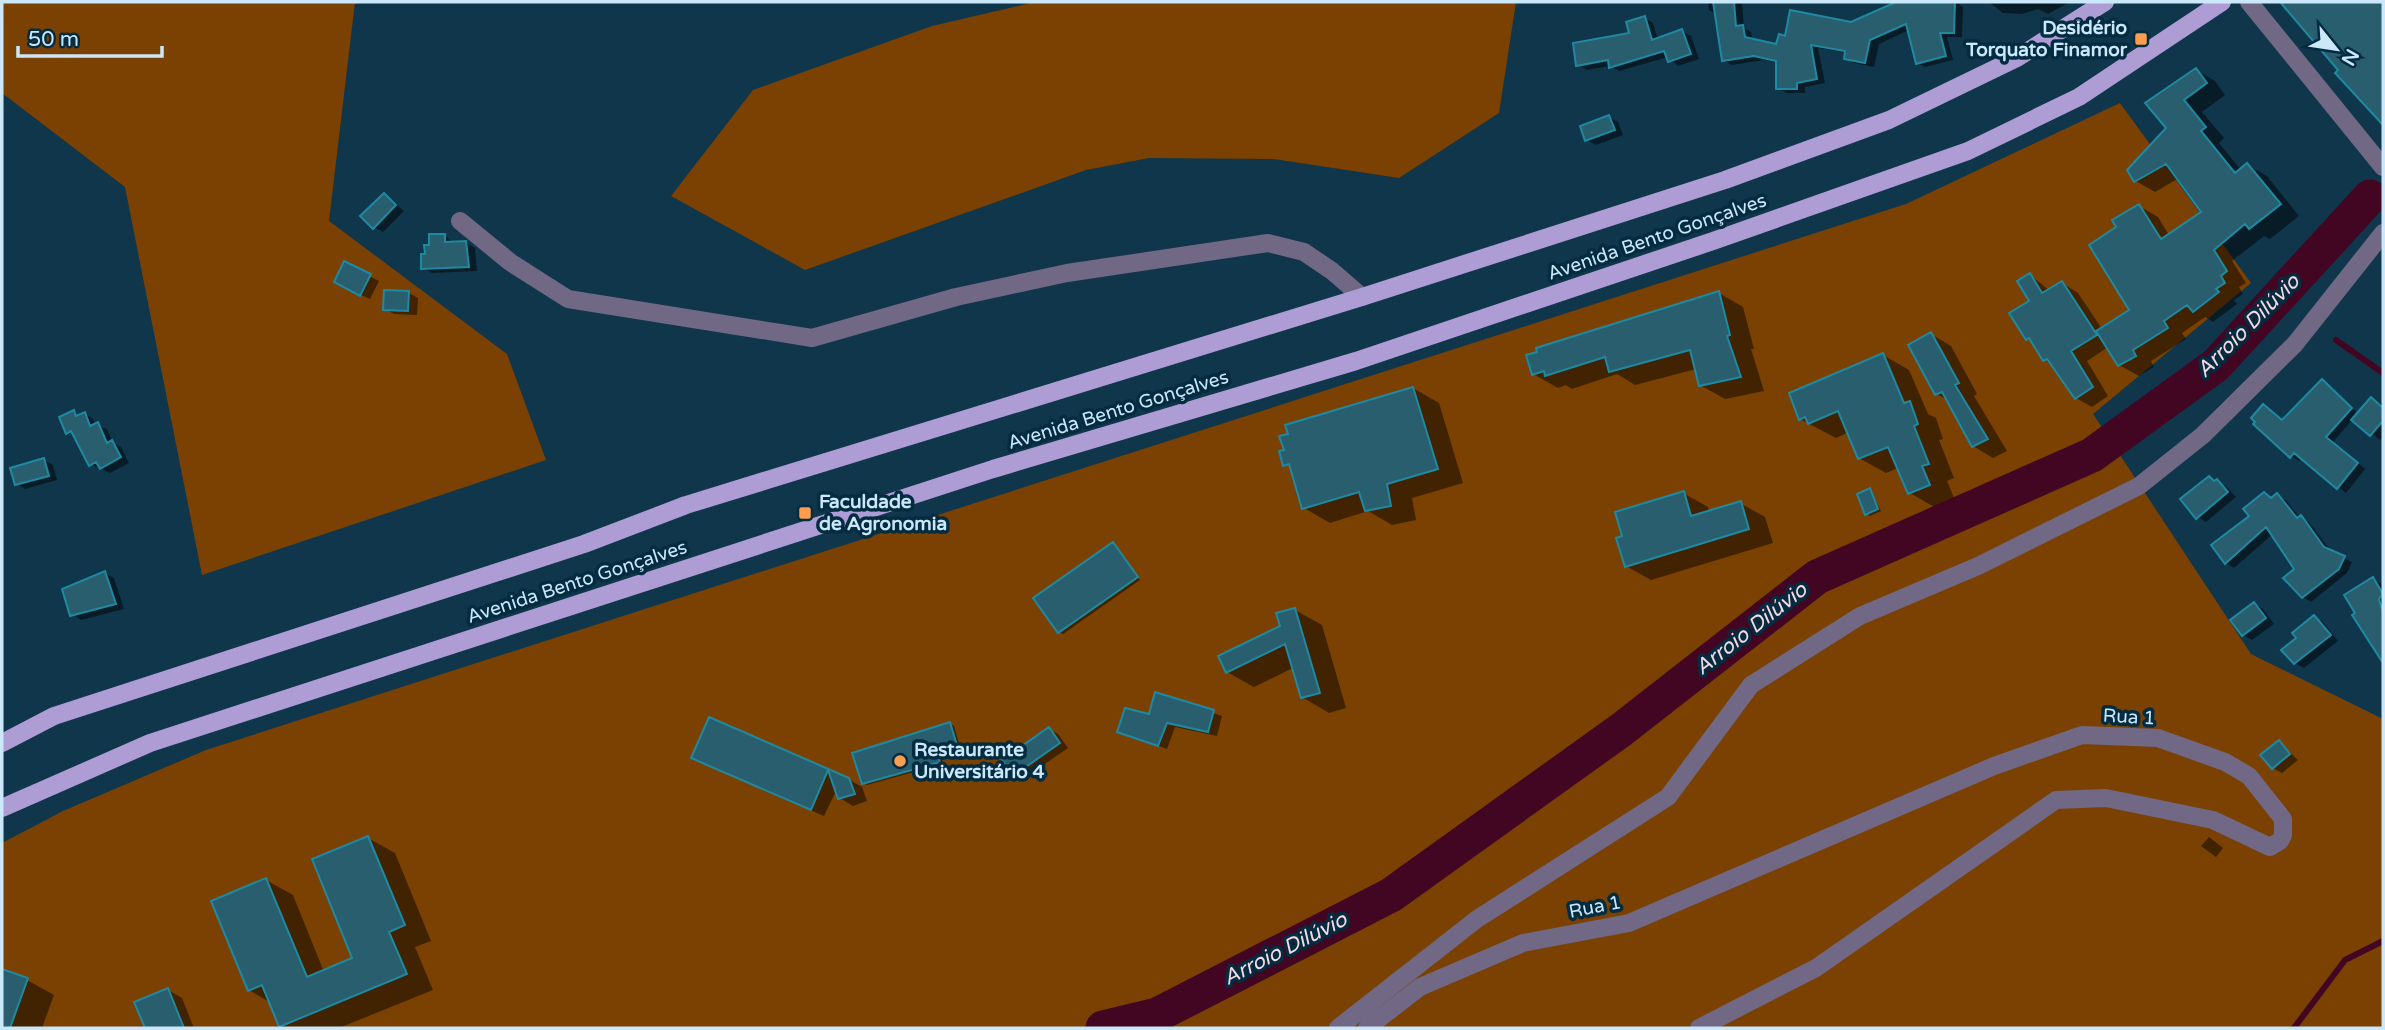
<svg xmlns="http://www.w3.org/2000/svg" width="2385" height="1030" viewBox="0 0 2385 1030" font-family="'Varela Round',sans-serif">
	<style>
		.green { fill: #7a4102 }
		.shadow { fill: #0007 }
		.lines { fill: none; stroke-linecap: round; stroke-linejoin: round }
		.stream { stroke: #420622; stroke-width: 6 }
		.river { stroke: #420622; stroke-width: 35 }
		.building { fill: #285e6d; stroke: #2089a2; stroke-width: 2 }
		.minor { stroke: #706884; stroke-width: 18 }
		.major { stroke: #ae9dd5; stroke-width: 18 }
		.poi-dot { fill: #fb9e50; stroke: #042c41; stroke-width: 2.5 }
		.labels { text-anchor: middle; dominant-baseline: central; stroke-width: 7; stroke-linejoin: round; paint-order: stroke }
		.poi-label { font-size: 19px; font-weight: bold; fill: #cbe7fa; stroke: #042c41; text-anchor: start }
		.street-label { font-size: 19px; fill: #cbe7fa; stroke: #042c41 }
		.water-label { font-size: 21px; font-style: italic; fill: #f9dae3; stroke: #042c41 }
	</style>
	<rect width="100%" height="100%" fill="#10364c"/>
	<path class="green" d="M 2,2 L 355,2 L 329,221 L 507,354 L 546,460 L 202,575 L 125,187 L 2,93 Z
		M 1035,2 L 1516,2 L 1499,113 L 1399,178 L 1274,159 L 1149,158 L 1086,170 L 805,270 L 671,196 L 753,90 L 932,26 Z
		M 2120,103 L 2251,283 L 2093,414 L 2251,654 L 2383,719 L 2383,1028 L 2,1028 L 2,843 L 63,811 L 206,750 L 1906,204 Z"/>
	<path class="shadow" d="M 1708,2 L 1742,2 L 1744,28 L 1751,32 L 1752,40 L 1778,46 L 1787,38 L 1851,24 L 1892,5 L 1891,2 L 1955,2 L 1963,7 L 1962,37 L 1947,37 L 1953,60 L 1925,67 L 1917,63 L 1909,30 L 1879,44 L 1874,67 L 1854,63 L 1846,59 L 1847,53 L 1818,48 L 1825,83 L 1805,87 L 1805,93 L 1787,93 L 1778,88 L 1778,63 L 1764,60 L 1732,65 L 1723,60 L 1717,15 L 1709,10 Z
		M 1989,2 L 2070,2 L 2048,14 L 2038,9 L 2022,14 L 2003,13 Z
		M 2282,2 L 2383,2 L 2383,123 L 2337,73 L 2340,71 Z
		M 1645,18 L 1653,23 L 1658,40 L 1682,31 L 1691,36 L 1699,59 L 1678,66 L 1668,57 L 1619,71 L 1610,66 L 1587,70 L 1578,65 L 1631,34 Z
		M 2196,70 L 2215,81 L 2225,95 L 2202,112 L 2224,138 L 2219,143 L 2241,170 L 2248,165 L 2267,176 L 2299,216 L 2270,239 L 2264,236 L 2232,261 L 2246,283 L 2239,287 L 2243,294 L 2234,300 L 2237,304 L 2213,322 L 2205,317 L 2182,333 L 2186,339 L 2151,361 L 2154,367 L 2139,376 L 2119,365 L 2108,347 L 2087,361 L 2108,396 L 2092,407 L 2076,398 L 2053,365 L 2045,360 L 2034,343 L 2027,339 L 2032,302 L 2030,275 L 2049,290 L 2062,283 L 2078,293 L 2102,329 L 2131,310 L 2119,228 L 2139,206 L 2158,217 L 2169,235 L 2204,213 L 2179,178 L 2155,192 L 2136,181 L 2168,129 Z
		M 1609,117 L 1618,122 L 1623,135 L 1596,145 L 1587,140 Z
		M 384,195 L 404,211 L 383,232 L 374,227 Z
		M 444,235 L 453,243 L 466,243 L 475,248 L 477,271 L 432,273 L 423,268 L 431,247 Z
		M 345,263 L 379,281 L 370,299 L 344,287 Z
		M 409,293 L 418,298 L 417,315 L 394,314 L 385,309 Z
		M 1719,293 L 1743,307 L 1754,349 L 1751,349 L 1764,391 L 1725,399 L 1700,385 L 1696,369 L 1635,385 L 1617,374 L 1572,389 L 1566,385 L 1558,388 L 1533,374 Z
		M 1931,334 L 1951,346 L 1977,394 L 1974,396 L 2007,451 L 1993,458 L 1973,446 L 1949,401 L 1937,394 Z
		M 1883,355 L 1909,370 L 1928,414 L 1936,418 L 1943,439 L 1939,440 L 1954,478 L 1947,481 L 1955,500 L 1936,508 L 1910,493 L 1898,468 L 1886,473 L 1859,458 L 1849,432 L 1836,438 L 1800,419 Z
		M 2322,381 L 2359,414 L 2372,399 L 2381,404 L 2383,401 L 2383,436 L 2380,440 L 2353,419 L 2333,442 L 2365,469 L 2346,493 L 2302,457 L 2299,461 L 2291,456 L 2283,421 Z
		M 1413,388 L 1439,403 L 1463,483 L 1412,498 L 1416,520 L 1392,525 L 1368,511 L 1330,523 L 1304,508 L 1292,468 L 1285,464 Z
		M 74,412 L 80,416 L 85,414 L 93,419 L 96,425 L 107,429 L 113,443 L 121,447 L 129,463 L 110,473 L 90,464 L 76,437 L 68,432 Z
		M 44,460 L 53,465 L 57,480 L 25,489 L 16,484 Z
		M 2209,478 L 2226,486 L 2236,497 L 2206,522 L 2198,517 Z
		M 1870,490 L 1881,511 L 1870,516 L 1866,513 Z
		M 1683,493 L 1708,507 L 1709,512 L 1740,503 L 1765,517 L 1773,543 L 1651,580 L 1626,566 Z
		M 2265,494 L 2273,499 L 2277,495 L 2286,500 L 2300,518 L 2309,522 L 2332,552 L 2352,562 L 2347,573 L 2311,602 L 2303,597 L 2297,569 L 2273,534 L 2234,568 L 2226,563 Z
		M 1113,544 L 1140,580 L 1063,634 L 1059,632 Z
		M 105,573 L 114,578 L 124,609 L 81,620 L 72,614 Z
		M 2373,579 L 2383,585 L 2383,659 L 2354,615 Z
		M 2254,604 L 2263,609 L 2274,624 L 2252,640 L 2243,635 Z
		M 1295,610 L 1322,625 L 1346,708 L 1329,713 L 1302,697 L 1293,668 L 1254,687 L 1227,672 L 1282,627 Z
		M 2314,617 L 2323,622 L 2338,641 L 2304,668 L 2295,663 L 2299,638 Z
		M 1157,694 L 1222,716 L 1217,736 L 1175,727 L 1167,749 L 1119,731 L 1150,716 Z
		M 710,719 L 848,779 L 862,787 L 867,801 L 853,806 L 840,798 L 837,789 L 824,816 L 706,765 Z
		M 950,724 L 954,726 L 962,754 L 942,760 L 943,764 L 867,785 L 863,783 Z
		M 1049,729 L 1058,734 L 1068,748 L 1023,779 L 1015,774 Z
		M 2279,742 L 2298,760 L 2282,773 L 2273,768 Z
		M 2209,837 L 2223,848 L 2216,857 L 2201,846 Z
		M 368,838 L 395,853 L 431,941 L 415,947 L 433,990 L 339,1028 L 285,1028 L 281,1026 L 271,1003 L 249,990 L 266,880 L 293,895 L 324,972 L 355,959 Z
		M 2,970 L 27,980 L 54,995 L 42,1028 L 2,1028 Z
		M 168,990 L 182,998 L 194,1028 L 146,1028 L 136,1003 Z"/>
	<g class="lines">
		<path class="stream" d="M 2336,340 L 2383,373
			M 2294,1028 L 2345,960 L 2383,941"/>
		<path class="river" d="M 1103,1028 L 1157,1015 L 1391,895 L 1621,730 L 1817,577 L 2092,455 L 2216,365 L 2370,197"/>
	</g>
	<path class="building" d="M 1713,2 L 1734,2 L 1736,26 L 1743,25 L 1745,37 L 1776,44 L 1779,34 L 1785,36 L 1790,10 L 1851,22 L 1896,2 L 1955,2 L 1954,33 L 1940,33 L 1946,56 L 1916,64 L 1906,24 L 1870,40 L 1865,63 L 1844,59 L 1845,51 L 1811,45 L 1817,79 L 1797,83 L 1797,89 L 1776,89 L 1776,61 L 1754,56 L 1722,61 Z
		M 2280,2 L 2383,2 L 2383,125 L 2335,73 L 2338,70 Z
		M 1645,16 L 1652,40 L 1682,29 L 1691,54 L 1668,62 L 1664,51 L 1609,68 L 1608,60 L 1576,66 L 1573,43 L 1629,33 L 1626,22 Z
		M 2196,68 L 2207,83 L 2184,100 L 2206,127 L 2201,131 L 2235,173 L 2247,163 L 2281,204 L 2249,229 L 2245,224 L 2214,250 L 2227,271 L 2221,276 L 2225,283 L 2216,289 L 2219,292 L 2193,312 L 2187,305 L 2164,321 L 2168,328 L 2133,350 L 2136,356 L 2118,366 L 2096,331 L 2129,310 L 2089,245 L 2116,227 L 2112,220 L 2139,204 L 2161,239 L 2201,212 L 2166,164 L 2134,182 L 2127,170 L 2166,128 L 2145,103 Z
		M 1609,115 L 1615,130 L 1585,141 L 1580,126 Z
		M 384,193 L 396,205 L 373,229 L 360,216 Z
		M 429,234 L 445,234 L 445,242 L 466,241 L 469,267 L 421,269 L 421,254 L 425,254 L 424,245 L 429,245 Z
		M 344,261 L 371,274 L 360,296 L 334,282 Z
		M 2030,273 L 2042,293 L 2062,281 L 2097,335 L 2071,351 L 2093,387 L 2075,399 L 2047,359 L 2043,361 L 2029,338 L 2026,340 L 2009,313 L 2029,301 L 2017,281 Z
		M 384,290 L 409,291 L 408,311 L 383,310 Z
		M 1719,291 L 1730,335 L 1727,336 L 1741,377 L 1699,386 L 1690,350 L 1609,372 L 1605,357 L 1545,376 L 1544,371 L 1532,375 L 1526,355 L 1537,352 L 1536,348 Z
		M 1931,332 L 1959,383 L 1955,385 L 1988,439 L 1972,447 L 1942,392 L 1935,395 L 1908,345 Z
		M 1883,353 L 1904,403 L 1910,401 L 1918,424 L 1914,426 L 1929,464 L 1922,466 L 1930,485 L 1908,494 L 1888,447 L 1858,459 L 1838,411 L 1808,424 L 1805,417 L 1799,420 L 1789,393 Z
		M 2322,379 L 2352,408 L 2326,437 L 2358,463 L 2337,489 L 2294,453 L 2290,458 L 2253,424 L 2255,422 L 2251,418 L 2263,404 L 2282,420 Z
		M 1413,387 L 1438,469 L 1387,484 L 1391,506 L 1365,511 L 1359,492 L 1302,509 L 1289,464 L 1283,466 L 1279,451 L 1284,450 L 1279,436 L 1288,434 L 1285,425 Z
		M 2371,397 L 2383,408 L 2383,421 L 2370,436 L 2351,420 Z
		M 74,410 L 76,416 L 85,412 L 90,426 L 98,422 L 107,443 L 112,440 L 121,457 L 100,469 L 96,462 L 89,466 L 71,431 L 66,434 L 59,417 Z
		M 44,458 L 49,476 L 15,485 L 10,468 Z
		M 2209,476 L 2214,481 L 2217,479 L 2228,492 L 2196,519 L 2180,499 Z
		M 1870,488 L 1878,509 L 1865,515 L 1857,494 Z
		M 1684,491 L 1691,516 L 1741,501 L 1749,529 L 1625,567 L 1616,538 L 1622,536 L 1615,512 Z
		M 2264,492 L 2271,498 L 2277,493 L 2297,518 L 2301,515 L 2324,547 L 2345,556 L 2339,569 L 2302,598 L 2283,578 L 2294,569 L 2266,527 L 2225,564 L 2211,545 L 2249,516 L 2243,509 Z
		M 1113,542 L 1138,577 L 1058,633 L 1033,598 Z
		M 105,571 L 116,604 L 70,616 L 62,589 Z
		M 2373,577 L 2383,594 L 2379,599 L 2383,613 L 2383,663 L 2352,615 L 2355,613 L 2344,595 Z
		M 2254,602 L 2266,618 L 2242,636 L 2230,620 Z
		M 1295,608 L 1320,693 L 1301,698 L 1285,644 L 1226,673 L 1218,656 L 1280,626 L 1276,613 Z
		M 2314,615 L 2331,635 L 2294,664 L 2281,650 L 2296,638 L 2292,633 Z
		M 1155,692 L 1214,710 L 1208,732 L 1167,723 L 1158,746 L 1117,732 L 1125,708 L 1149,714 Z
		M 709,717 L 849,778 L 855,794 L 838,799 L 828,770 L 811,810 L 691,758 Z
		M 950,722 L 959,752 L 939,759 L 940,762 L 862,784 L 852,753 Z
		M 1049,727 L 1060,743 L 1013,776 L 1002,760 Z
		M 2279,740 L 2290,754 L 2272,769 L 2260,755 Z
		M 368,836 L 405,925 L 389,932 L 407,974 L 279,1027 L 262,985 L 248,991 L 211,901 L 266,878 L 307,977 L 352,958 L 312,859 Z
		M 2,969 L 28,978 L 10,1028 L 2,1028 Z
		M 168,988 L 184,1028 L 145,1028 L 134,1002 Z"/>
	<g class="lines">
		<path class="minor" d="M 2249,2 L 2383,167
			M 460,221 L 510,262 L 568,299 L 812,338 L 956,297 L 1067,273 L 1268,243 L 1304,252 L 1332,271 L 1362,297
			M 1338,1028 L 1477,919 L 1668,797 L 1751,685 L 1860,616 L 1978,566 L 2139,486 L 2203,435 L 2295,344 L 2383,233
			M 1367,1028 L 1420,987 L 1523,943 L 1629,923 L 1994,766 L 2082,735 L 2158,738 L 2225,762 L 2249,776 L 2283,819 L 2283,835 L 2280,841 L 2270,847 L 2213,820 L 2106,798 L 2056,800 L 1816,968 L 1699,1028"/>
		<path class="major" d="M 2,743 L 54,716 L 584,544 L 686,505 L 1362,297 L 1725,180 L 1889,120 L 2017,58 L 2105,2
			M 2,808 L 150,743 L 993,469 L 1356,361 L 1713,241 L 1968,151 L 2079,97 L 2222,2"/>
	</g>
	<g class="poi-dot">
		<rect x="2134" y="32" width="14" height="14" rx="3.5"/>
		<rect x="798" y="506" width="14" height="14" rx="3.5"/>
		<circle cx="900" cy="761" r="7"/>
	</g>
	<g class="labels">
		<g class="poi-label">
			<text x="2127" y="28" text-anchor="end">Desidério<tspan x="2127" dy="22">Torquato Finamor</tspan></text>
			<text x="819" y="502">Faculdade<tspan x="819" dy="22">de Agronomia</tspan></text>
			<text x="914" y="750">Restaurante<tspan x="914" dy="22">Universitário 4</tspan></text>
		</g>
		<g class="street-label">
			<text transform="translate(1657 237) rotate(-19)">Avenida Bento Gonçalves</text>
			<text transform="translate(1118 410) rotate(-17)">Avenida Bento Gonçalves</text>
			<text transform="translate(577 582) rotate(-18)">Avenida Bento Gonçalves</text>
			<text transform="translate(2129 717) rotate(3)">Rua 1</text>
			<text transform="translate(1595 907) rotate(-11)">Rua 1</text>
		</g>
		<g class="water-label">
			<text transform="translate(2248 326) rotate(-45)">Arroio Dilúvio</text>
			<text transform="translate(1751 629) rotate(-38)">Arroio Dilúvio</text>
			<text transform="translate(1285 949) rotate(-27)">Arroio Dilúvio</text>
		</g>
	</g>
	<rect width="2385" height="1030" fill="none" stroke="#cbe7fa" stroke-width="7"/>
	<g transform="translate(2336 49) rotate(120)" stroke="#042c41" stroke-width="5" paint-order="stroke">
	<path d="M0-5L12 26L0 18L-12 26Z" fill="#cbe7fa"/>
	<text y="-10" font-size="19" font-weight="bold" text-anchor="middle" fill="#cbe7fa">N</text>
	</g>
	<path d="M18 46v10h144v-10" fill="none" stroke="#cbe7fa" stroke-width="3.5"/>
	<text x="28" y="46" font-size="21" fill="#cbe7fa" stroke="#042c41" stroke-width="5" paint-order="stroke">50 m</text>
</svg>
